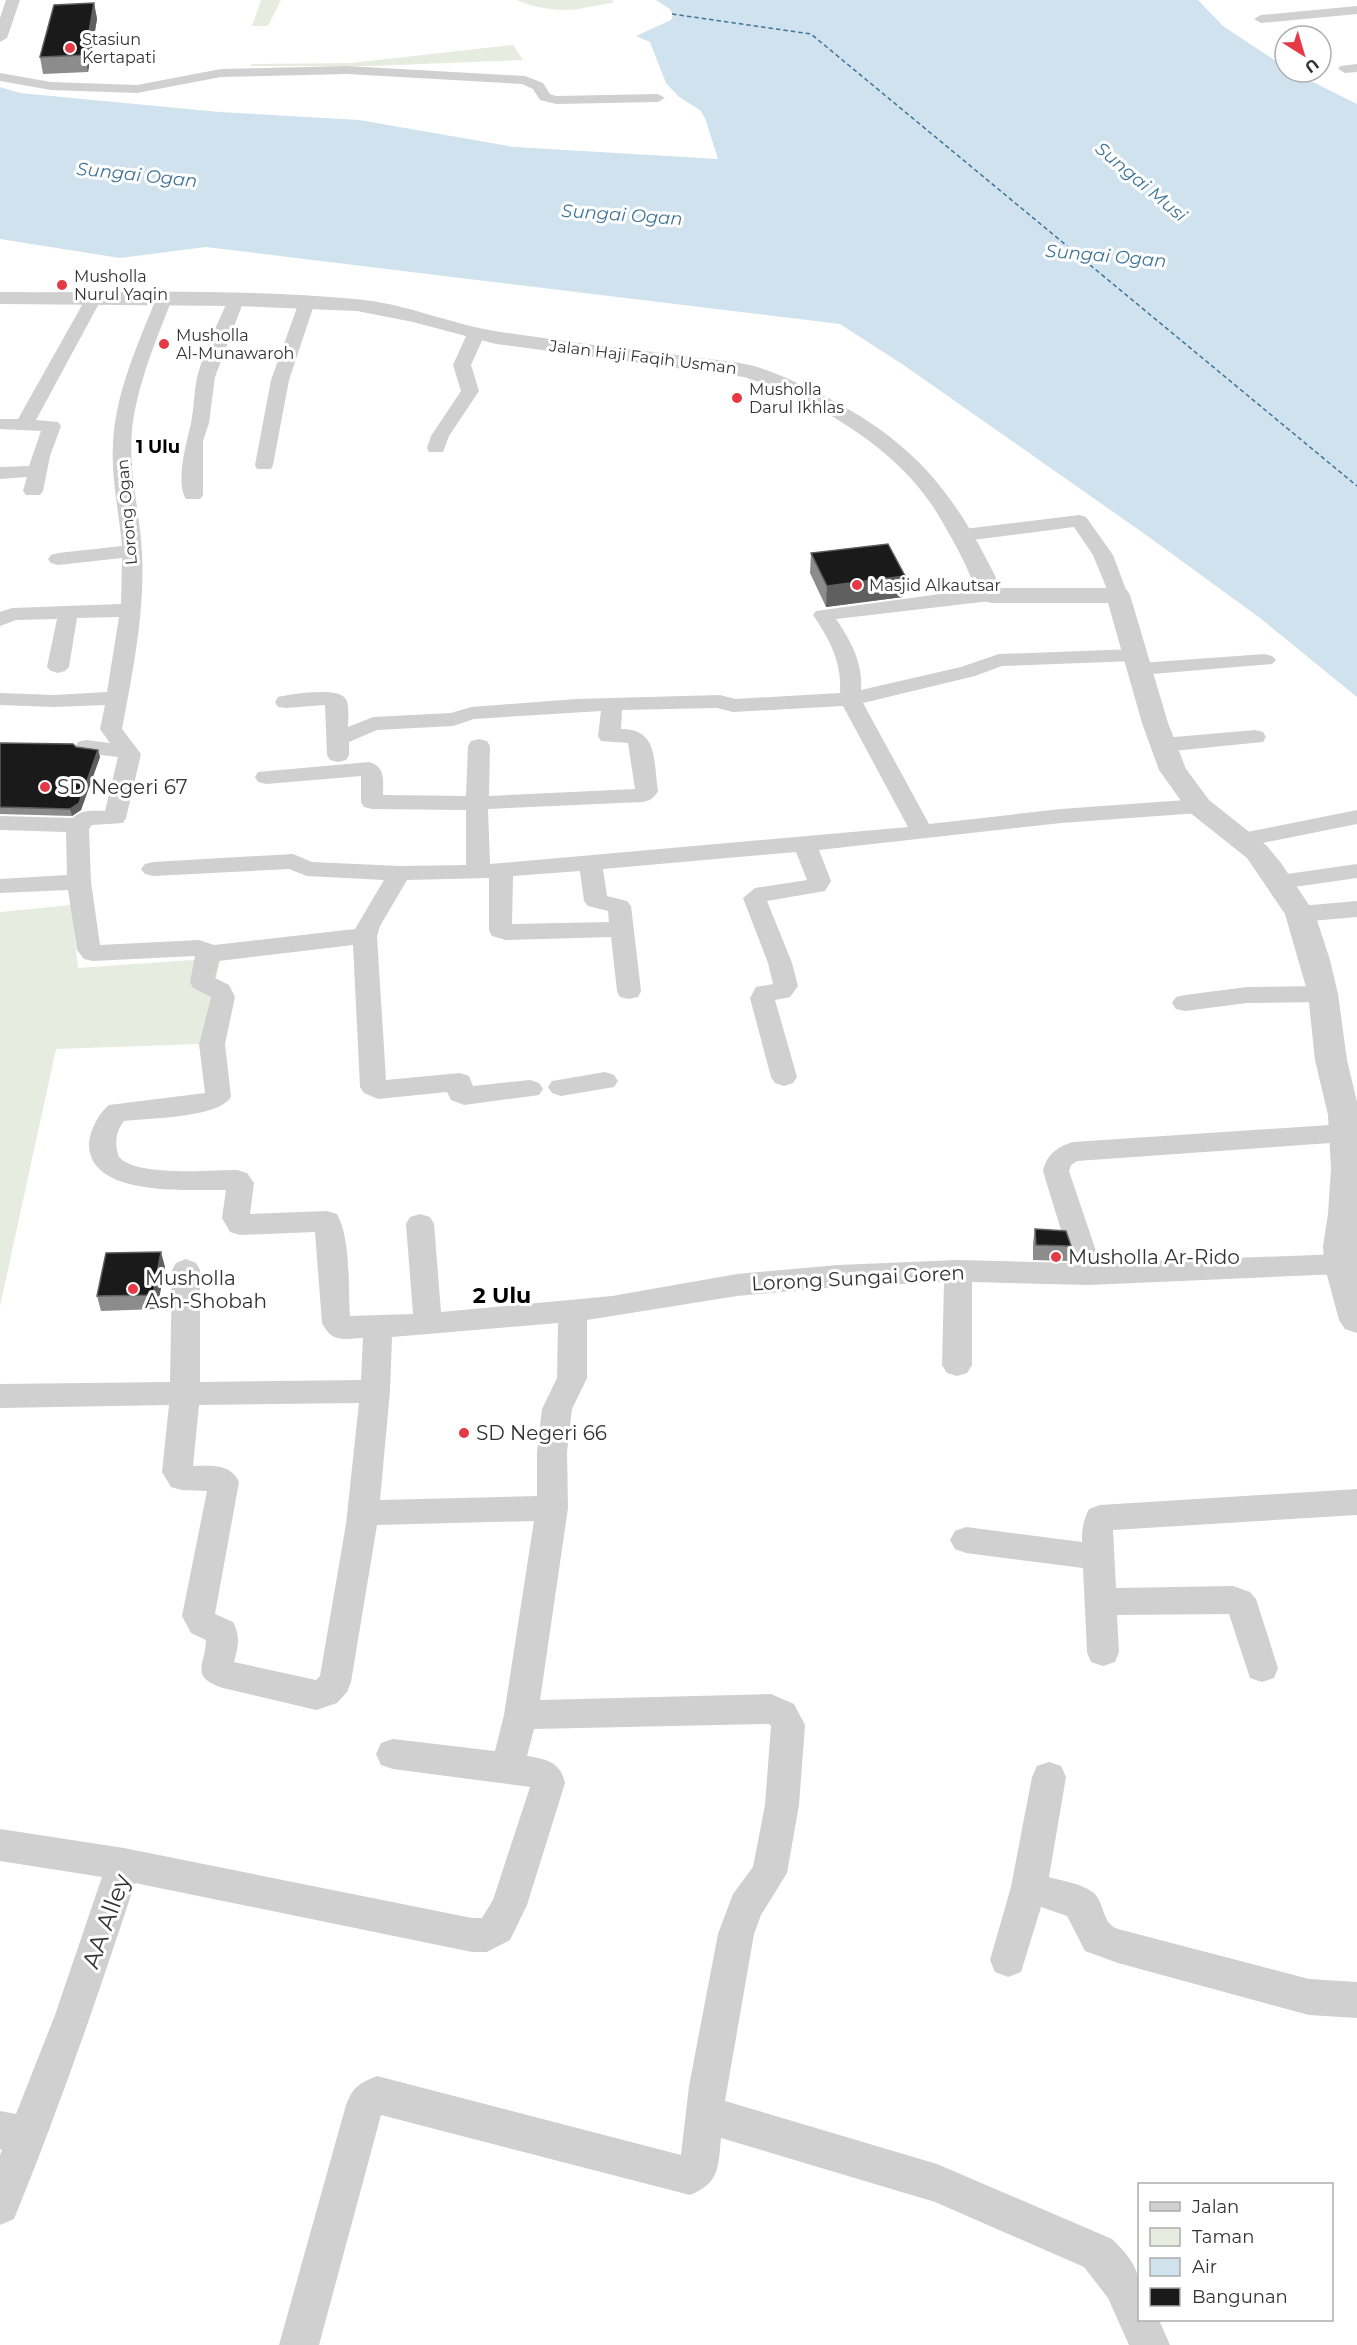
<svg xmlns="http://www.w3.org/2000/svg" width="1357" height="2345" viewBox="0 0 1357 2345" font-family="Montserrat,sans-serif">
	<style>
		.green { fill: #e6ecdf }
		.water { fill: #cfe2ee }
		.lines { fill: none; stroke-linecap: round; stroke-linejoin: round }
		.ferry { stroke: #3f7597; stroke-width: 1.5; stroke-dasharray: 4.5 3; stroke-linecap: butt }
		.minor { fill: #d0d0d0; fill-rule: evenodd }
		.tertiary { fill: #d0d0d0; fill-rule: evenodd }
		.wall { fill: #8c8c8c }
		.shaded-wall { fill: #5f5f5f }
		.building { fill: #1a1a1a; stroke: #5f5f5f; stroke-width: 1.5 }
		.poi-dot { fill: #e63946; stroke: #fff; stroke-width: 2 }
		.labels { text-anchor: middle; dominant-baseline: central; stroke-width: 6; stroke-linejoin: round; paint-order: stroke }
		.far-poi-label { font-size: 16px; fill: #333; stroke: #fff; text-anchor: start }
		.far-street-label { font-size: 16px; fill: #333; stroke: #fff }
		.far-water-label { font-size: 18px; font-style: italic; fill: #3f7597; stroke: #fff }
		.far-quarter-label { font-size: 18px; font-weight: bold; fill: #000; stroke: #fff }
		.poi-label { font-size: 20px; fill: #333; stroke: #fff; text-anchor: start }
		.street-label { font-size: 20px; fill: #333; stroke: #fff }
		.quarter-label { font-size: 22px; font-weight: bold; fill: #000; stroke: #fff }
		.near-street-label { font-size: 24px; fill: #333; stroke: #fff }
	</style>
	<rect width="100%" height="100%" fill="#fff"/>
	<path class="green" d="M 261,0 L 281,0 L 268,26 L 252,26 Z
		M 517,0 L 613,0 L 613,3 C 601,4 590,7 579,9 C 560,12 534,8 517,0 Z
		M 513,45 L 523,60 L 371,66 L 251,66 L 251,64 L 351,63 Z
		M 71,905 L 78,968 L 221,958 L 199,1044 L 56,1049 L 0,1306 L 0,912 Z"/>
	<path class="water" d="M 656,0 L 1198,0 L 1223,26 L 1285,67 L 1285,72 L 1293,72 L 1357,104 L 1357,697 L 1260,618 L 1146,535 L 905,366 L 840,324 L 206,247 L 120,258 L 0,239 L 0,87 L 20,93 L 219,112 L 359,120 L 514,147 L 718,159 L 705,118 L 700,110 L 679,97 L 666,83 L 650,42 L 636,36 L 671,20 L 673,15 L 670,9 Z"/>
	<g class="lines">
		<path class="ferry" d="M 672,14 L 811,34 L 1357,486"/>
		<path class="minor" d="M 6,0 L 20,0 L 7,38 L 0,42 L 0,18 Z
			M 1357,6 L 1357,14 L 1261,23 L 1254,19 L 1261,15 Z
			M 1357,64 L 1357,72 L 1345,73 L 1338,69 L 1340,66 Z
			M 347,66 L 525,76 L 543,83 L 550,94 L 556,96 L 658,94 L 665,98 L 658,102 L 556,104 L 540,100 L 533,89 L 522,84 L 347,74 L 221,77 L 137,93 L 51,90 L 0,81 L 0,73 L 51,82 L 137,85 L 221,69 Z
			M 94,293 L 102,298 L 36,420 L 58,422 L 61,426 L 50,456 L 43,491 L 40,495 L 26,495 L 23,491 L 27,477 L 0,479 L 0,467 L 29,466 L 41,431 L 0,429 L 0,419 L 18,419 L 86,298 Z
			M 164,294 L 172,299 C 156,341 137,384 132,430 C 128,471 140,512 142,553 C 145,612 133,670 122,729 L 141,754 L 126,818 L 123,823 L 92,825 L 89,829 L 91,882 L 100,945 L 199,940 L 214,945 L 355,929 L 384,880 L 307,876 L 289,869 L 153,876 L 145,874 L 141,869 L 145,864 L 153,862 L 293,854 L 312,862 L 400,866 L 466,865 L 466,810 L 372,809 L 364,807 L 361,802 L 361,776 L 266,784 L 258,782 L 255,777 L 258,772 L 369,762 C 386,767 383,780 383,795 L 466,796 L 468,746 L 471,741 L 479,739 L 487,741 L 490,746 L 489,796 L 635,789 L 628,743 L 601,741 L 598,736 L 601,711 L 474,719 L 453,726 L 377,730 L 349,742 L 349,755 L 346,760 L 338,762 L 330,760 L 327,755 L 325,705 L 286,708 L 278,707 L 275,702 L 278,697 C 291,694 337,687 345,698 C 350,704 348,719 348,727 L 373,717 L 451,713 L 471,707 L 576,699 L 720,695 L 735,699 L 840,693 C 842,662 830,640 813,615 L 816,611 L 940,594 L 992,590 L 999,592 L 1002,596 L 999,600 L 836,619 C 851,641 863,663 861,690 L 961,667 L 999,654 L 1135,649 L 1142,651 L 1145,655 L 1142,659 L 1135,661 L 1002,666 L 975,676 L 863,703 L 929,824 L 1061,809 L 1199,799 L 1207,801 L 1210,806 L 1207,811 L 1199,813 L 1061,823 L 819,850 L 831,881 L 825,891 L 767,901 L 792,963 L 798,986 L 790,997 L 775,1000 L 797,1077 L 793,1083 L 784,1086 L 775,1083 L 771,1077 L 750,998 L 756,987 L 773,984 L 768,963 L 743,898 L 755,888 L 807,880 L 796,852 L 603,869 L 607,896 L 627,901 L 631,906 L 641,991 L 638,997 L 629,999 L 620,997 L 617,991 L 611,937 L 506,940 L 492,936 L 489,930 L 489,878 L 407,880 L 380,926 L 377,936 L 386,1080 L 460,1073 L 469,1076 L 473,1086 L 530,1080 L 539,1083 L 543,1089 L 539,1095 L 464,1105 L 451,1100 L 447,1092 L 378,1099 L 364,1093 L 360,1087 L 353,945 L 219,961 L 215,978 L 229,985 L 235,997 L 225,1044 L 231,1097 C 218,1118 149,1118 124,1121 C 116,1131 114,1144 119,1157 C 137,1177 210,1170 237,1170 L 247,1173 L 254,1183 L 250,1214 L 327,1211 L 337,1214 C 351,1239 348,1287 350,1316 L 413,1314 L 406,1224 L 410,1217 L 420,1214 L 430,1217 L 434,1224 L 441,1312 L 612,1296 L 737,1274 L 838,1265 L 958,1260 L 1071,1263 L 1043,1171 C 1047,1154 1057,1147 1073,1142 L 1345,1124 L 1354,1126 L 1357,1135 L 1354,1140 L 1345,1142 L 1077,1161 L 1071,1165 L 1069,1171 L 1100,1263 L 1341,1254 L 1351,1257 L 1355,1264 L 1351,1271 L 1341,1274 L 1089,1285 L 972,1282 L 972,1365 L 967,1373 L 957,1376 L 947,1373 L 942,1365 L 944,1282 L 838,1287 L 737,1296 L 587,1320 L 587,1378 L 572,1409 L 567,1452 L 568,1508 L 540,1700 L 771,1694 L 794,1704 L 805,1725 L 799,1805 L 787,1873 L 761,1915 L 754,1934 L 725,2101 L 937,2164 L 1112,2239 C 1143,2269 1140,2279 1140,2320 L 1159,2320 L 1170,2345 L 1129,2345 L 1108,2298 L 1084,2267 L 935,2202 L 721,2138 C 718,2167 720,2183 690,2195 L 381,2115 L 319,2345 L 279,2345 L 346,2105 C 354,2086 358,2084 377,2076 L 681,2155 L 689,2086 L 718,1934 L 733,1894 L 753,1867 L 765,1805 L 771,1726 L 769,1724 L 534,1729 L 527,1756 C 546,1759 561,1762 565,1783 L 527,1905 L 510,1940 L 487,1952 L 472,1952 L 135,1883 C 98,1996 59,2109 14,2219 L 0,2225 L 0,2155 L 2,2150 L 0,2149 L 0,2111 L 16,2114 L 55,2015 L 102,1877 L 0,1861 L 0,1829 L 124,1848 L 472,1918 L 482,1918 L 493,1900 L 530,1787 L 393,1769 L 381,1765 L 376,1754 L 381,1743 L 393,1739 L 495,1751 L 504,1715 L 534,1521 L 377,1525 L 351,1682 L 347,1692 L 337,1703 L 316,1710 L 223,1688 C 188,1676 206,1665 206,1640 L 191,1633 L 182,1616 L 207,1491 L 182,1490 L 171,1487 L 162,1472 L 169,1405 L 0,1408 L 0,1384 L 170,1382 L 172,1270 L 176,1263 L 186,1259 L 196,1263 L 200,1270 L 200,1382 L 361,1380 L 363,1338 C 343,1339 332,1343 322,1323 L 315,1232 L 240,1235 L 230,1232 L 222,1218 L 226,1190 C 190,1189 92,1198 89,1146 C 89,1132 98,1114 109,1105 L 205,1093 L 199,1044 L 211,997 L 193,988 L 190,982 L 195,956 L 93,961 L 84,959 L 77,950 L 68,890 L 0,893 L 0,879 L 67,875 L 66,832 L 0,830 L 0,816 L 73,818 C 82,809 93,811 105,811 L 118,757 L 78,752 L 75,747 L 78,742 L 86,740 L 110,743 L 100,729 L 105,705 L 54,707 L 0,705 L 0,693 L 54,695 L 107,692 L 119,617 L 77,618 L 69,667 L 65,671 L 58,673 L 51,671 L 47,667 L 57,619 L 16,620 L 0,626 L 0,612 L 12,608 L 121,604 L 122,558 L 58,565 L 51,563 L 48,559 L 51,555 L 58,553 L 122,546 C 119,512 111,479 113,445 C 115,394 137,346 156,299 ZM 843,706 L 908,827 L 490,864 L 488,809 L 643,802 C 651,800 654,798 658,791 C 653,761 659,729 621,729 L 622,710 L 717,708 L 733,712 ZM 580,871 L 584,901 L 588,906 L 608,911 L 609,922 L 512,924 L 513,876 ZM 558,1323 L 557,1378 L 542,1409 L 537,1452 L 537,1496 L 380,1500 L 390,1391 L 392,1337 ZM 359,1403 L 346,1524 L 320,1676 L 316,1680 L 234,1662 C 238,1647 241,1637 233,1622 L 215,1614 L 239,1482 C 230,1463 211,1466 193,1466 L 199,1405 Z
			M 236,295 L 244,300 L 215,377 L 209,423 L 203,441 L 203,495 L 200,499 L 186,499 C 175,482 187,441 191,423 C 194,408 194,392 197,377 C 204,351 217,325 228,300 Z
			M 307,297 L 315,302 L 289,380 L 273,465 L 271,469 L 257,469 L 255,465 L 271,380 L 299,302 Z
			M 476,329 L 482,330 L 485,334 L 471,365 L 479,391 L 449,436 L 443,452 L 429,452 L 427,448 L 431,436 L 461,391 L 453,365 L 467,334 L 470,330 Z
			M 1079,515 L 1086,517 L 1113,555 L 1128,595 L 1125,599 L 1111,599 L 1093,555 L 1074,527 L 964,541 L 957,539 L 954,535 L 957,531 L 964,529 Z
			M 1265,654 L 1272,656 L 1276,660 L 1272,664 L 1140,675 L 1133,673 L 1129,669 L 1133,665 L 1140,663 Z
			M 1255,730 L 1263,732 L 1266,737 L 1263,742 L 1163,752 L 1155,750 L 1152,745 L 1155,740 L 1163,738 Z
			M 1357,810 L 1357,824 L 1242,847 L 1234,845 L 1230,840 L 1234,835 L 1242,833 Z
			M 1357,864 L 1357,878 L 1280,889 L 1272,887 L 1268,882 L 1272,877 L 1280,875 Z
			M 1357,901 L 1357,917 L 1300,922 L 1292,919 L 1288,914 L 1292,909 L 1300,906 Z
			M 1323,986 L 1332,988 L 1335,994 L 1332,1000 L 1323,1002 L 1247,1003 L 1185,1011 L 1176,1009 L 1172,1003 L 1176,997 L 1185,995 L 1247,987 Z
			M 605,1072 L 614,1075 L 618,1081 L 614,1087 L 561,1096 L 552,1093 L 548,1087 L 552,1081 Z
			M 1357,1489 L 1357,1515 L 1113,1530 L 1116,1588 L 1233,1586 L 1250,1592 L 1256,1599 L 1278,1668 L 1274,1678 L 1262,1682 L 1250,1678 L 1229,1614 L 1117,1615 L 1119,1652 L 1115,1662 L 1103,1666 L 1091,1662 L 1087,1652 L 1083,1568 L 966,1553 L 955,1549 L 950,1540 L 955,1531 L 966,1527 L 1082,1542 C 1082,1528 1083,1521 1089,1509 L 1100,1505 Z
			M 1049,1762 L 1061,1766 L 1066,1777 L 1049,1877 C 1062,1881 1079,1883 1091,1891 C 1106,1900 1100,1923 1118,1929 L 1309,1979 L 1357,1982 L 1357,2018 L 1309,2015 L 1118,1963 L 1085,1951 L 1067,1916 L 1041,1907 L 1021,1972 L 1008,1977 L 995,1972 L 990,1960 L 1011,1887 L 1032,1777 L 1037,1766 Z"/>
		<path class="tertiary" d="M 0,292 C 117,293 238,288 355,299 C 405,303 452,325 501,332 C 560,341 619,348 677,355 C 702,359 730,360 754,366 C 781,374 806,387 830,399 C 920,446 958,499 1001,588 L 1118,588 L 1127,590 L 1130,595 L 1168,723 L 1186,769 L 1209,800 L 1267,846 L 1281,863 L 1315,914 L 1330,960 L 1338,994 L 1347,1060 L 1357,1102 L 1357,1333 L 1345,1329 L 1339,1320 L 1324,1264 L 1323,1246 L 1328,1214 L 1331,1169 L 1328,1115 L 1315,1060 L 1308,994 L 1285,914 L 1247,858 L 1189,812 L 1159,770 L 1142,723 L 1108,603 L 992,603 L 983,601 C 975,590 971,577 965,564 C 956,545 945,526 934,508 C 894,446 814,399 744,377 L 496,344 L 413,322 L 357,311 L 236,306 L 0,304 Z"/>
	</g>
	<path class="wall" d="M 94,3 L 97,19 L 88,72 L 43,74 L 40,57 Z
		M 811,553 L 905,576 L 903,597 L 826,607 L 810,573 Z
		M 0,743 L 76,747 L 98,750 L 100,757 L 81,810 L 72,816 L 0,814 Z
		M 1035,1229 L 1071,1246 L 1068,1261 L 1033,1260 L 1033,1243 Z
		M 165,1267 L 157,1309 L 101,1311 L 97,1296 Z"/>
	<path class="shaded-wall" d="M 94,3 L 97,19 L 88,72 L 85,55 Z
		M 905,576 L 903,597 L 826,607 L 827,586 Z
		M 98,750 L 100,757 L 81,810 L 72,816 L 70,809 Z
		M 161,1252 L 165,1267 L 157,1309 L 153,1295 Z"/>
	<path class="building" d="M 94,3 L 85,55 L 40,57 L 54,5 Z
		M 888,544 L 905,576 L 827,586 L 811,553 Z
		M 0,743 L 73,744 L 76,747 L 98,750 L 79,803 L 70,809 L 0,807 Z
		M 1035,1229 L 1066,1231 L 1071,1246 L 1036,1245 Z
		M 161,1252 L 153,1295 L 97,1296 L 106,1253 Z"/>
	<g class="poi-dot">
		<circle cx="70" cy="48" r="6"/>
		<circle cx="62" cy="285" r="6"/>
		<circle cx="164" cy="344" r="6"/>
		<circle cx="737" cy="398" r="6"/>
		<circle cx="857" cy="585" r="6"/>
		<circle cx="45" cy="787" r="6"/>
		<circle cx="1056" cy="1257" r="6"/>
		<circle cx="133" cy="1289" r="6"/>
		<circle cx="464" cy="1433" r="6"/>
	</g>
	<g class="labels">
		<g class="far-poi-label">
			<text x="82" y="39">Stasiun<tspan x="82" dy="18">Kertapati</tspan></text>
			<text x="74" y="276">Musholla<tspan x="74" dy="18">Nurul Yaqin</tspan></text>
			<text x="176" y="335">Musholla<tspan x="176" dy="18">Al-Munawaroh</tspan></text>
			<text x="749" y="389">Musholla<tspan x="749" dy="18">Darul Ikhlas</tspan></text>
			<text x="869" y="585">Masjid Alkautsar</text>
		</g>
		<g class="far-street-label">
			<text transform="translate(643 357) rotate(7)">Jalan Haji Faqih Usman</text>
			<text transform="translate(127 512) rotate(-95)">Lorong Ogan</text>
		</g>
		<g class="far-water-label">
			<text transform="translate(137 175) rotate(6)">Sungai Ogan</text>
			<text transform="translate(1141 182) rotate(40)">Sungai Musi</text>
			<text transform="translate(622 215) rotate(4)">Sungai Ogan</text>
			<text transform="translate(1106 256) rotate(5)">Sungai Ogan</text>
		</g>
		<g class="far-quarter-label">
			<text x="158" y="447">1 Ulu</text>
		</g>
		<g class="poi-label">
			<text x="57" y="787">SD Negeri 67</text>
			<text x="1068" y="1257">Musholla Ar-Rido</text>
			<text x="145" y="1278">Musholla<tspan x="145" dy="23">Ash-Shobah</tspan></text>
			<text x="476" y="1433">SD Negeri 66</text>
		</g>
		<g class="street-label">
			<text transform="translate(858 1278) rotate(-3)">Lorong Sungai Goren</text>
		</g>
		<g class="quarter-label">
			<text x="502" y="1295">2 Ulu</text>
		</g>
		<g class="near-street-label">
			<text transform="translate(106 1921) rotate(-70)">AA Alley</text>
		</g>
	</g>
	<rect x="1138" y="2183" width="195" height="138" fill="#ffffff" stroke="#adadad" stroke-width="1.5"/>
	<rect x="1150" y="2202" width="30" height="9" fill="#d0d0d0" stroke="#adadad" stroke-width="1.5"/>
	<text x="1192" y="2213" font-size="18" fill="#333333">Jalan</text>
	<rect x="1150" y="2228" width="30" height="18" fill="#e6ecdf" stroke="#adadad" stroke-width="1.5"/>
	<text x="1192" y="2243" font-size="18" fill="#333333">Taman</text>
	<rect x="1150" y="2258" width="30" height="18" fill="#cfe2ee" stroke="#adadad" stroke-width="1.5"/>
	<text x="1192" y="2273" font-size="18" fill="#333333">Air</text>
	<rect x="1150" y="2288" width="30" height="18" fill="#1a1a1a" stroke="#adadad" stroke-width="1.5"/>
	<text x="1192" y="2303" font-size="18" fill="#333333">Bangunan</text>
	<g transform="translate(1303 54) rotate(143)"><circle r="28" fill="#ffffff" stroke="#adadad" stroke-width="1.5"/>
	<path d="M0-4.5L10 22L0 15L-10 22Z" fill="#e63946"/>
	<text y="-9" font-size="16" font-weight="bold" text-anchor="middle" fill="#333333">U</text>
	</g>
</svg>
